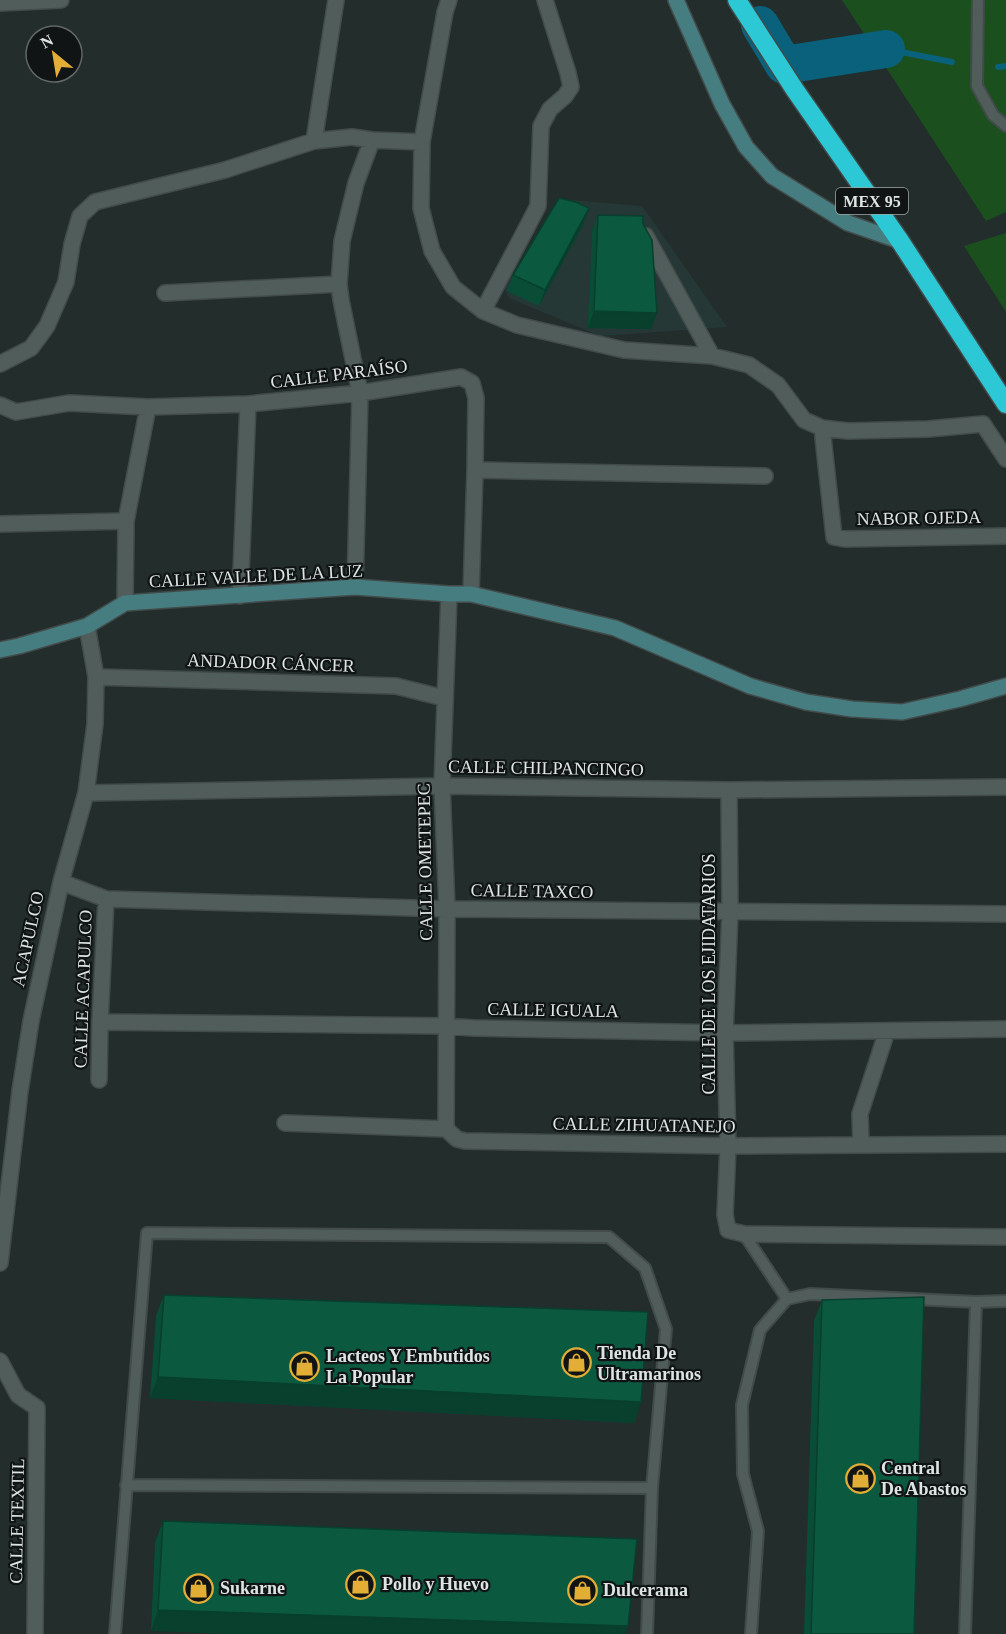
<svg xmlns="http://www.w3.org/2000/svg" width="1006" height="1634" viewBox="0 0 1006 1634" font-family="Georgia,serif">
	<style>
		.built { fill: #253835 }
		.green { fill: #1b501e }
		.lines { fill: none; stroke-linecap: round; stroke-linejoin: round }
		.stream { stroke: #0a617b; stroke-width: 6 }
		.river { stroke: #0a617b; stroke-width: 38 }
		.lane-casing { stroke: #424b4a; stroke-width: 14 }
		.street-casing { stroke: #424b4a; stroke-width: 18 }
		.secondary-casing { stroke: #424b4a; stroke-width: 18 }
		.highway-casing { stroke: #424b4a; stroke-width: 21 }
		.lane { stroke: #515d5b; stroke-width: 10 }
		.street { stroke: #515d5b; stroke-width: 15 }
		.secondary { stroke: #467d80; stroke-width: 15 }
		.highway { stroke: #2dc8d6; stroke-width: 18 }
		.wall { fill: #094d37 }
		.shaded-wall { fill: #083f2d }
		.building { fill: #0b5a40; stroke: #083f2d; stroke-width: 1.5 }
		.labels { text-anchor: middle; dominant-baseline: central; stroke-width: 4.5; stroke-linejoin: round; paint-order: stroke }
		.shield { fill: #101414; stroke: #a0a6a5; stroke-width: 1.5 }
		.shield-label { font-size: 16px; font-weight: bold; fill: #dde4e3 }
		.street-label { font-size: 18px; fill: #dde4e3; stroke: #101414 }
		.poi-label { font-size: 18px; font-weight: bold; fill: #dde4e3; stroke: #101414; text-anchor: start }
	</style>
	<rect width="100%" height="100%" fill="#222d2c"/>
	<path class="built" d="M 559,199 L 642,206 L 727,327 L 600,336 L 509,298 L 504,289 Z"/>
	<path class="green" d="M 842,0 L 1006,0 L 1006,212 L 986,221 Z
		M 1006,233 L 1006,312 L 964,246 Z"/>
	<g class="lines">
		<path class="stream" d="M 886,49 L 952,62
			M 998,67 L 1006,66"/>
		<path class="river" d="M 760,25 L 784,65 L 886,49"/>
		<defs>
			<path id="lane" d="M 978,0 L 977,86 L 993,115 L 1006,126
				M 744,1234 L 787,1299
				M 787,1299 L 810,1294 L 976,1302 L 1006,1301
				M 126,1485 L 652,1488
				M 115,1634 L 147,1233 L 609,1237 L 645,1268 L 666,1329 L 652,1488 L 647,1634
				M 751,1634 L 758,1531 L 743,1474 L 742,1405 L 760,1330 L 787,1299
				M 965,1634 L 976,1302"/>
			<path id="street" d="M 449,0 L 445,12 L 422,142 L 421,208 L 432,251 L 453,287 L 483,311 L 517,325 L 624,350 L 712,356 L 749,365 L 778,385 L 804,420 L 822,428 L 848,431 L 928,429 L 983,424 L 1006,459
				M 0,3 L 61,0
				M 314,141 L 336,0
				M 646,236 L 712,356
				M 165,293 L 339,284
				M 483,311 L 538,206 L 541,126 L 550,109 L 565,96 L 571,87 L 568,73 L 545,0
				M 0,364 L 31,348 L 47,326 L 66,282 L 72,244 L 80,216 L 95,202 L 225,170 L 314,141 L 352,137 L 372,140 L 422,142
				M 0,405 L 16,412 L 69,403 L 148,407 L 248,404 L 360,393 L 461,377 L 472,383 L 476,398 L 475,470 L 471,594
				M 822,428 L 834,537 L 845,539 L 1006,536
				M 475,470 L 765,476
				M 0,524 L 126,521
				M 355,587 L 360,393 L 341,300 L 339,284 L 342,241 L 356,183 L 372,140
				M 240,596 L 248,404
				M 125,603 L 126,521 L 148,407
				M 96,677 L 396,686 L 444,698
				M 729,790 L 730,912 L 725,1033 L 728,1146 L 725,1215 L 728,1230 L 744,1234 L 1006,1237
				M 86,793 L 442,786 L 729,790 L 1006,787
				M 61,882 L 106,899 L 447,909 L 1006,914
				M 100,1022 L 446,1026 L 474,1028 L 725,1033 L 1006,1029
				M 99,1080 L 100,1022 L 106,899
				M 285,1123 L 446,1129 L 457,1139 L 465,1141 L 728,1146 L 1006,1144
				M 446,1129 L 447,909 L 442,786 L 449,594
				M 861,1145 L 860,1114 L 887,1031
				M 0,1263 L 20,1091 L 31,1021 L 61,882 L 86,793 L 95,724 L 96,677 L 87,626
				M 0,1361 L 18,1395 L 37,1408 L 35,1634"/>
			<path id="secondary" d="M 676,0 L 722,104 L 746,147 L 772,176 L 848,223 L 900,241
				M 0,650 L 19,646 L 87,626 L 125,603 L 355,587 L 449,594 L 471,594 L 615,628 L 750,686 L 806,702 L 852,709 L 902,712 L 960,699 L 1006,686"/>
			<path id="highway" d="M 737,0 L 795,90 L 900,241 L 1006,404"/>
		</defs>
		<use href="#lane" class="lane-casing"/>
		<use href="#street" class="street-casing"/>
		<use href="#secondary" class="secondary-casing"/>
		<use href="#highway" class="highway-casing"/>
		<use href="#lane" class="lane"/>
		<use href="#street" class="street"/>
		<use href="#secondary" class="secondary"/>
		<use href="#highway" class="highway"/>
	</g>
	<path class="wall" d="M 598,215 L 651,329 L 588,328 L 592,231 Z
		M 583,225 L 539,306 L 507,291 L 513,275 Z
		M 164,1295 L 641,1402 L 634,1423 L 150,1398 L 156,1316 Z
		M 822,1300 L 914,1634 L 804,1634 L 814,1321 Z
		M 163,1521 L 637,1539 L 151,1631 L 155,1543 Z"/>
	<path class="shaded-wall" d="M 589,208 L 583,225 L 539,306 L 545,290 Z
		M 594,311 L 657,313 L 651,329 L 588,328 Z
		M 158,1377 L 641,1402 L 634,1423 L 150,1398 Z
		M 158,1610 L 628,1626 L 625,1634 L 232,1634 L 151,1631 Z"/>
	<path class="building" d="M 559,198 L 576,202 L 589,208 L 545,290 L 513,275 Z
		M 598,215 L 643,216 L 643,224 L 652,240 L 657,313 L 594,311 Z
		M 164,1295 L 648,1312 L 641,1402 L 158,1377 Z
		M 924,1297 L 914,1634 L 811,1634 L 822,1300 Z
		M 163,1521 L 637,1539 L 628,1626 L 158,1610 Z"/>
	<defs>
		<symbol id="shop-ring" viewBox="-11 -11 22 22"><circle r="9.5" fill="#101414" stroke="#e3ae35" stroke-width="1.5"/><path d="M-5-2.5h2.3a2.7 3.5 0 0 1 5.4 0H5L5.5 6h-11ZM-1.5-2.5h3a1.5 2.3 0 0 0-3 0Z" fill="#e3ae35"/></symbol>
	</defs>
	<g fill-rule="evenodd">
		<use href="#shop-ring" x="560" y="1346" width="33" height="33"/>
		<use href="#shop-ring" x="288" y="1350" width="33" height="33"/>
		<use href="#shop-ring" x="844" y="1462" width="33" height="33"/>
		<use href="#shop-ring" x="344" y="1568" width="33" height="33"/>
		<use href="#shop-ring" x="182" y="1572" width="33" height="33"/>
		<use href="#shop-ring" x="566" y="1574" width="33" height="33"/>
	</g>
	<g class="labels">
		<rect class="shield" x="836" y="188" width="72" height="26" rx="4.5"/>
		<g class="shield-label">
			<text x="872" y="201">MEX 95</text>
		</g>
		<g class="street-label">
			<text transform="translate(339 374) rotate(-7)">CALLE PARAÍSO</text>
			<text transform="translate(919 518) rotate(-1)">NABOR OJEDA</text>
			<text transform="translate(256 576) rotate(-3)">CALLE VALLE DE LA LUZ</text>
			<text transform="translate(271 663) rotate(2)">ANDADOR CÁNCER</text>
			<text transform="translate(546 768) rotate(1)">CALLE CHILPANCINGO</text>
			<text transform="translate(425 862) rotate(-91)">CALLE OMETEPEC</text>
			<text transform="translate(532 891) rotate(1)">CALLE TAXCO</text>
			<text transform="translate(28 939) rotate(-78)">ACAPULCO</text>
			<text transform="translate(709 974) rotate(-90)">CALLE DE LOS EJIDATARIOS</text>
			<text transform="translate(83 989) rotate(-88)">CALLE ACAPULCO</text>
			<text transform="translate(553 1010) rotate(1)">CALLE IGUALA</text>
			<text transform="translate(644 1125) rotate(1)">CALLE ZIHUATANEJO</text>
			<text transform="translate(17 1521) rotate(-89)">CALLE TEXTIL</text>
		</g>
		<g class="poi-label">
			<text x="597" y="1353">Tienda De<tspan x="597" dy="21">Ultramarinos</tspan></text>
			<text x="326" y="1356">Lacteos Y Embutidos<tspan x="326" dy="21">La Popular</tspan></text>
			<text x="881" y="1468">Central<tspan x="881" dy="21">De Abastos</tspan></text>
			<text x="382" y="1584">Pollo y Huevo</text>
			<text x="220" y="1588">Sukarne</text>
			<text x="603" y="1590">Dulcerama</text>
		</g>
	</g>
	<g transform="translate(54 54) rotate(330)"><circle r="28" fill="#101414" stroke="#626767" stroke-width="1.5"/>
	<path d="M0-4.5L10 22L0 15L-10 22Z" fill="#e3ae35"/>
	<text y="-9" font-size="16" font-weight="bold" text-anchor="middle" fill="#dde4e3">N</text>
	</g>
</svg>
